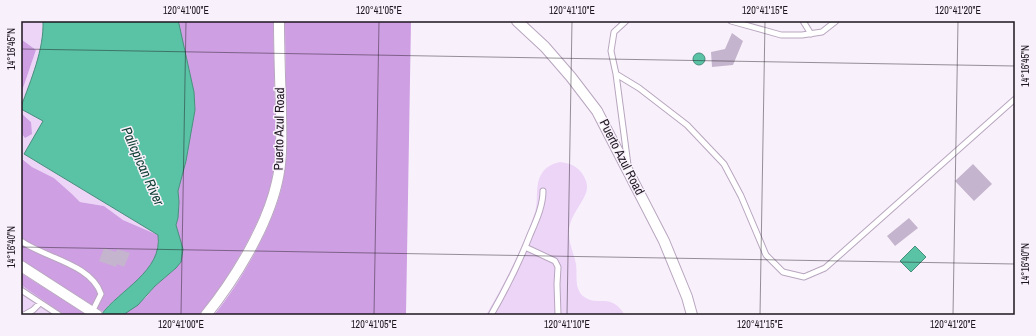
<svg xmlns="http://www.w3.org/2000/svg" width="1036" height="336" viewBox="0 0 1036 336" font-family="'Archivo Narrow',sans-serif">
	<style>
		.green { fill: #edd5f8 }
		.forest { fill: #ce9fe2 }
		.water { fill: #5ac2a5; stroke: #488e7d }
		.building { fill: #c5b4cd }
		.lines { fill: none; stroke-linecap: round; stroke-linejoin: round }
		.lane-casing { stroke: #b8a6bf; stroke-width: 7 }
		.street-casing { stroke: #b8a6bf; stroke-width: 12 }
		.lane { stroke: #fff; stroke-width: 5 }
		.street { stroke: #fff; stroke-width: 10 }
		.ticks { fill: none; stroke: #1d161f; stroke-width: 1; stroke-opacity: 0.45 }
		.labels { text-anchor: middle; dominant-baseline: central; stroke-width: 3; stroke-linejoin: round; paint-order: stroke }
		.street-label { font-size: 13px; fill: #1d161f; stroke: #f8f1fb }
		.water-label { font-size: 14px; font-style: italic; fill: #114034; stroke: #f8f1fb }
		.neatline { fill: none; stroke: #1d161f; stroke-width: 1.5 }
		.ticks-label { font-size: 10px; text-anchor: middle; fill: #1d161f }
	</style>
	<rect width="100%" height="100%" fill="#f8f1fb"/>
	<path class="green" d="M 21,21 L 43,21 C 44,50 31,79 21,107 L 21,94 L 36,50 L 21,39 Z
		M 21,109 L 43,121 L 24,154 L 158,235 L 123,220 L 104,206 L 80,202 L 72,194 L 54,178 L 32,167 L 21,157 L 21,133 L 25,138 L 31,122 L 21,113 Z
		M 560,162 C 569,163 575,165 581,172 C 584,176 587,181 587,186 C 588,200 568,214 569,234 C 569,244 574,254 576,264 C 577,271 576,278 577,285 C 578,289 580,294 583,296 C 598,308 610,291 625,315 L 486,315 C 505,282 523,248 535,212 C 539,199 534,185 542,173 C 547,166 552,164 560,162 Z
		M 21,285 L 65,315 L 21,315 Z"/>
	<path class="forest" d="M 178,21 L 273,21 C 274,48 274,76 275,103 C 275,128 277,155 272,179 C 263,223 227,281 199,315 L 123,315 L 146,297 L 155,286 L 176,268 L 182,256 L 183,249 L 176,225 L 178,218 L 179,202 L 178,191 L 186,161 L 195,110 L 194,92 Z
		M 285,21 L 411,21 L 406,315 L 214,315 C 241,282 275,223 283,181 C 288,157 287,131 286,106 C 286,78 285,49 285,21 Z
		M 21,39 L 36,50 L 21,94 Z
		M 21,113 L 31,122 L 32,134 L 25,138 L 21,133 Z
		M 21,158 L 32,167 L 54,178 L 72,194 L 80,202 L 104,206 L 123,220 L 158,235 C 163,270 122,289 103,312 L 21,260 Z
		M 21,273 L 87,315 L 65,315 L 60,312 L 21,285 Z"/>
	<path class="water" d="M 43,21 L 178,21 L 179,24 L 194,92 L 195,110 L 186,161 L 178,191 L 179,202 L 178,218 L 176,225 L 183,249 L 182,256 L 181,262 L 176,268 L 155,286 L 138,305 L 123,315 L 101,315 C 119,290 163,271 158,235 L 24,154 L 43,121 L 21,109 L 21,107 C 31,79 44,50 43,21 Z
		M693 59a6 6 0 1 1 12 0a6 6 0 1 1-12 0Z
		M 915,246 L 926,257 L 911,272 L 900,261 Z"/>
	<path class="building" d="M 732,33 L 743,41 L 733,65 L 712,67 L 711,52 L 725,49 Z
		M 973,164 L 992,184 L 974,201 L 955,181 Z
		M 909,218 L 918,228 L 895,246 L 887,236 Z
		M 104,248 L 116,252 L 117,249 L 130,253 L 124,267 L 117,264 L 116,267 L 99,261 Z"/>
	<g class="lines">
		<defs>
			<path id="lane" d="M 626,21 L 614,32 L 611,51 L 616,74 L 639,88 L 687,125 L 724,164 L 741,196 L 766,255 L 783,272 L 804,277 L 825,268 L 1015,99
				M 731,21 L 781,35 L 802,35 L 822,32 L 836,21
				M 803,21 L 811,34
				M 616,74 L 628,165
				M 21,241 C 45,258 91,264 101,294 L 92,312
				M 525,247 L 555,261 L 558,267 L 557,284 L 558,315
				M 21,290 L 59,315
				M 24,315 L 33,310 L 40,303
				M 491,315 C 506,289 519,263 530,235 C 536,221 543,206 543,191"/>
			<path id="street" d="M 517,21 L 545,47 L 571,77 L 597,111 L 664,241 L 687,297 L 692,315
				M 21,266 L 97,315
				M 206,315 C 235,279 267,227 277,182 C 283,157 281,131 281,106 C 280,78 279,49 279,21"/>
		</defs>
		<use href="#lane" class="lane-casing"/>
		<use href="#street" class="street-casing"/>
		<use href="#lane" class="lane"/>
		<use href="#street" class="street"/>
	</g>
	<path class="ticks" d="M 21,49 L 1015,66M 21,247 L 1015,264M 181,315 L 186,21M 374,315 L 379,21M 567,315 L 572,21M 760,315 L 765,21M 953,315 L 958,21"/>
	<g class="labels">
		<g class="street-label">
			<text transform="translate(279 129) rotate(-89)">Puerto Azul Road</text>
			<text transform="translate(622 157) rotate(63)">Puerto Azul Road</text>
		</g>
		<g class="water-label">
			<text transform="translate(143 166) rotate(66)">Palicpican River</text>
		</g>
	</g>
	<rect width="1036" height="336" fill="none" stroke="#f8f1fb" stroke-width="44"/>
	<rect x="22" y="22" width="992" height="292" class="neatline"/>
	<g class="ticks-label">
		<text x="186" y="14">120°41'00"E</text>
		<text x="379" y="14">120°41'05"E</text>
		<text x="572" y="14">120°41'10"E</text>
		<text x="765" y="14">120°41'15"E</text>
		<text x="958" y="14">120°41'20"E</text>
		<text transform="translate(11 49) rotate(-90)" y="4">14°16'45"N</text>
		<text transform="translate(1025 66) rotate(-90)" y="4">14°16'45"N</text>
		<text transform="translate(11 247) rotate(-90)" y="4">14°16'40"N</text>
		<text transform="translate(1025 264) rotate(-90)" y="4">14°16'40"N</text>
		<text x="181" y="328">120°41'00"E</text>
		<text x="374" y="328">120°41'05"E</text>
		<text x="567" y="328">120°41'10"E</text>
		<text x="760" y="328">120°41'15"E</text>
		<text x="953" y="328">120°41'20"E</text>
	</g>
</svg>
